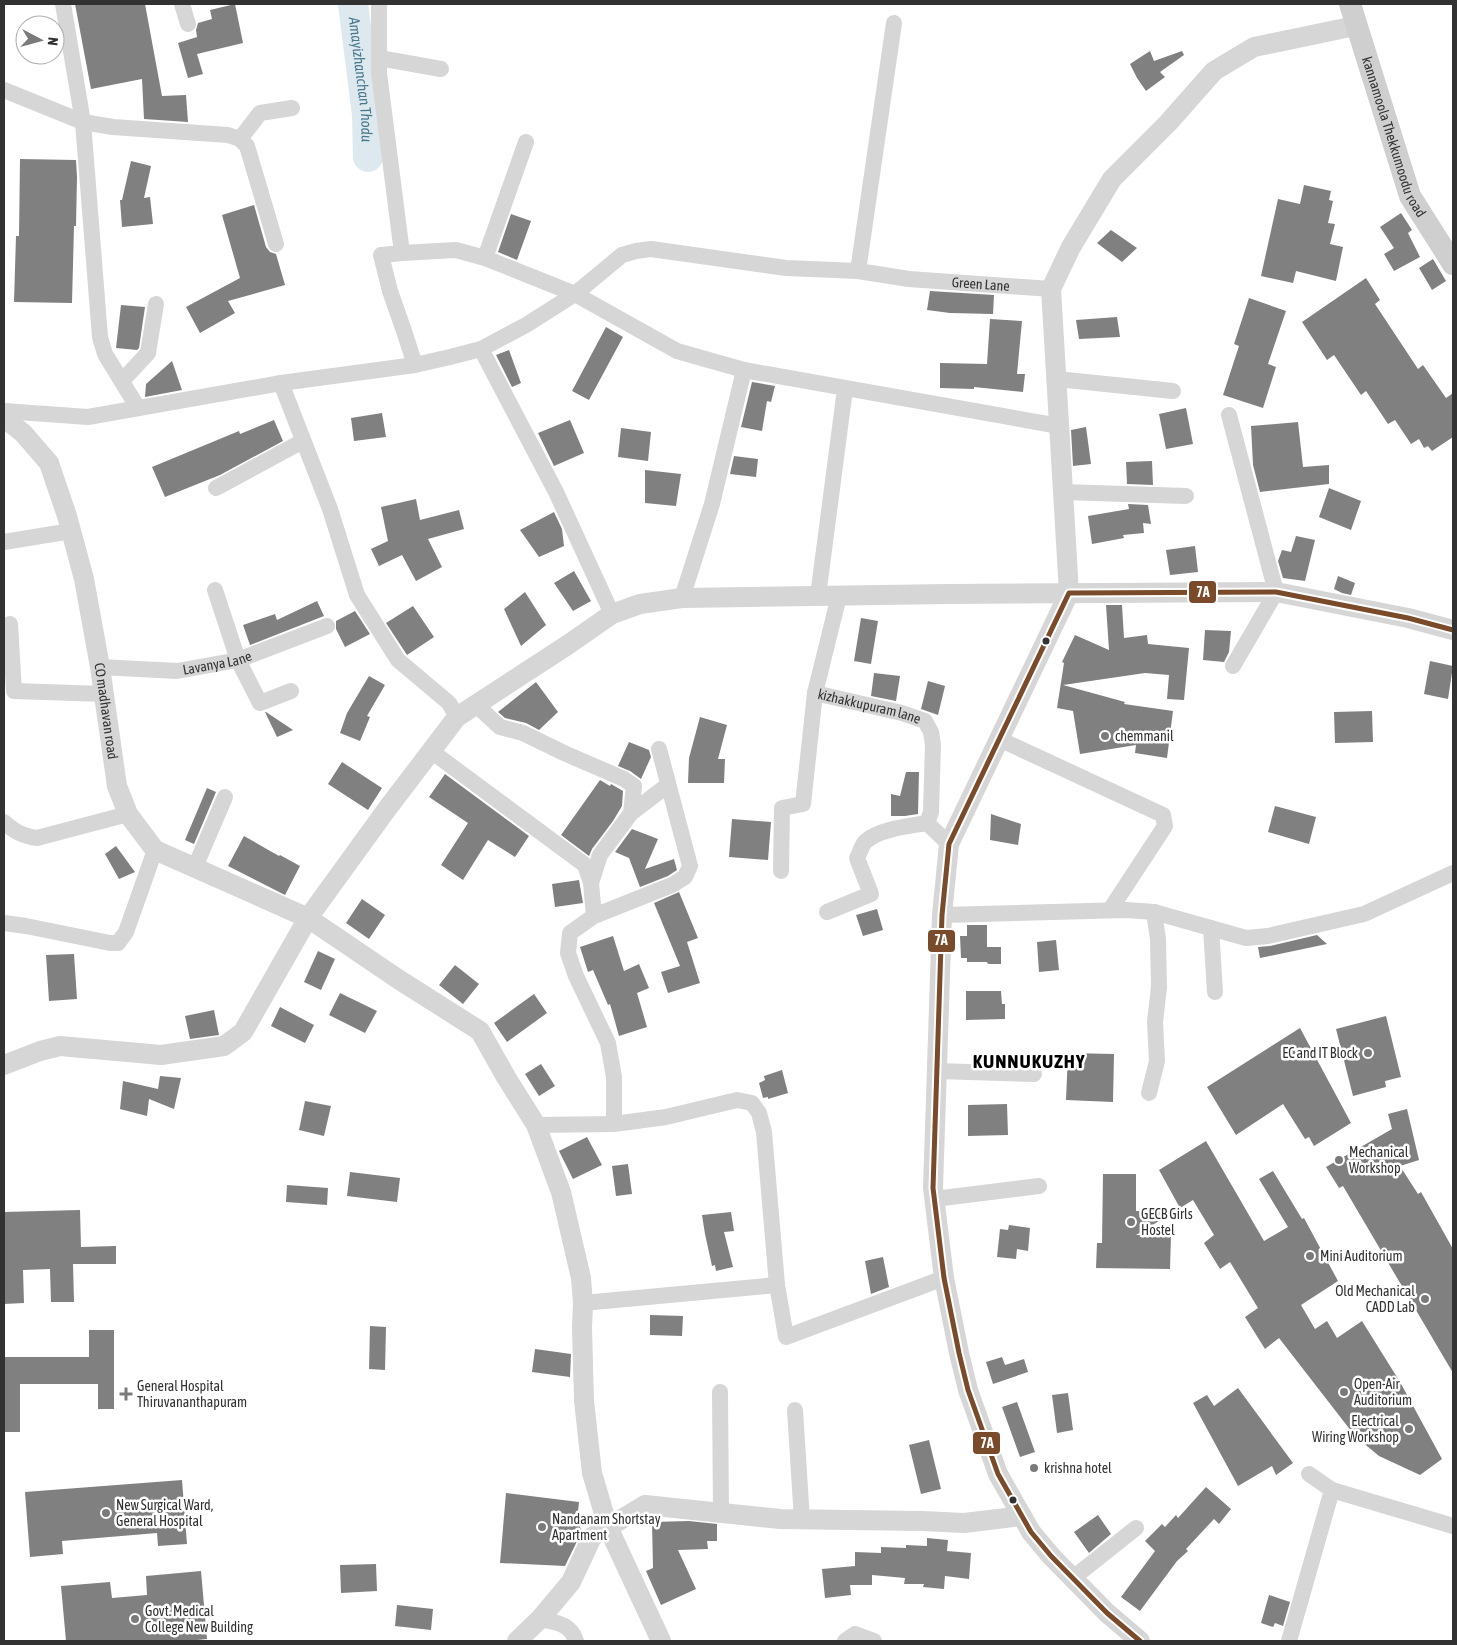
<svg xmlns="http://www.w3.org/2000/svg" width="1457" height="1645" viewBox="0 0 1457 1645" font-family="'Asap Condensed',sans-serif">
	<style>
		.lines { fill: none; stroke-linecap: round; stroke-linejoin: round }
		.river { stroke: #dde9ef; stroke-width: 30 }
		.building { fill: #808080 }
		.minor { stroke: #d6d6d6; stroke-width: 16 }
		.tertiary { stroke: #d6d6d6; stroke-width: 20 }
		.secondary { stroke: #cfcfcf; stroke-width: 22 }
		.bus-1-casing { stroke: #fff; stroke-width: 9 }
		.bus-1 { stroke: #7a4b2a; stroke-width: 5 }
		.bus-dot { fill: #323232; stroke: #fff; stroke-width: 2 }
		.poi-dot { fill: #7a7a7a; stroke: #fff; stroke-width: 2 }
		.labels { text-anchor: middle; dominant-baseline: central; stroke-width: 5; stroke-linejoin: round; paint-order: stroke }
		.street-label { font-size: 14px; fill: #323232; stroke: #fff }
		.poi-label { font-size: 14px; fill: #323232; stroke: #fff; text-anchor: start }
		.water-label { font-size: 15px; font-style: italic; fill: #47778c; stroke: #fff }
		.district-label { font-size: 19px; font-weight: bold; letter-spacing: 1px; fill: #000; stroke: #fff }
		.line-badge { stroke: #fff; stroke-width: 2 }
		.badge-label { font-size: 14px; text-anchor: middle; font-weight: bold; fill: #fff }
	</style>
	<rect width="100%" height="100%" fill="#fff"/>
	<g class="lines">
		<path class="river" id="s1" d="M 353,4 L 367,115 L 368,157"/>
	</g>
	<path class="building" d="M 75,4 L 145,4 L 162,96 L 186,95 L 188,122 L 144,119 L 142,79 L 91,89 Z
		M 235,4 L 243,43 L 197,54 L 203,74 L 188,78 L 178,43 L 197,37 L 196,30 L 198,23 L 212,19 L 210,10 Z
		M 1150,51 L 1154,61 L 1182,51 L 1184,55 L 1160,72 L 1165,77 L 1146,91 L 1137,78 L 1130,64 Z
		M 20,159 L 76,160 L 77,177 L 76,226 L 74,226 L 72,303 L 14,302 L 16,236 L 19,236 Z
		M 131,161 L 151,166 L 144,198 L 150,197 L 153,224 L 122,227 L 120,200 L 122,200 Z
		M 1304,185 L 1331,191 L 1329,200 L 1333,201 L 1328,223 L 1335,224 L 1330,244 L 1343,247 L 1336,281 L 1296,271 L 1293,283 L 1261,276 L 1278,199 L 1300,204 Z
		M 254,205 L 266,247 L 270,252 L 276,254 L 285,285 L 228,301 L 235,313 L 200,333 L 186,307 L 240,278 L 222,215 Z
		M 1401,213 L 1412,230 L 1408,233 L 1420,257 L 1394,271 L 1384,254 L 1394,248 L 1380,227 Z
		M 511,214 L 531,221 L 517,260 L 498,252 Z
		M 1111,230 L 1137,248 L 1122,262 L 1097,243 Z
		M 1433,259 L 1446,281 L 1432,290 L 1419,268 Z
		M 1366,278 L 1380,300 L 1375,304 L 1418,369 L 1423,365 L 1446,398 L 1453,393 L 1453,437 L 1432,451 L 1428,446 L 1424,448 L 1419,439 L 1411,444 L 1395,420 L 1388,424 L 1366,391 L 1361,395 L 1334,355 L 1327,360 L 1302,322 Z
		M 930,291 L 994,295 L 993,314 L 950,313 L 927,310 Z
		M 1249,298 L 1286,311 L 1268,364 L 1276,367 L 1263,408 L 1223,395 L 1239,346 L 1234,344 Z
		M 121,305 L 145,307 L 139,348 L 137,350 L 116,348 Z
		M 1117,317 L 1120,337 L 1079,339 L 1076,320 Z
		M 990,319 L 1022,321 L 1017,374 L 1025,374 L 1023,392 L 974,387 L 974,389 L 940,388 L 940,363 L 987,364 Z
		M 606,327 L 623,337 L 589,400 L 572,391 Z
		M 509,350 L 521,383 L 512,387 L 496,355 Z
		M 172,361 L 182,390 L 145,397 L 146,384 Z
		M 752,382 L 775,386 L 771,402 L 767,401 L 762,431 L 741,427 Z
		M 1186,408 L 1193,444 L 1166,449 L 1159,414 Z
		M 382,413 L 386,437 L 354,441 L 351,418 Z
		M 274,420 L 283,441 L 220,475 L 165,497 L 152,467 L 239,431 L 240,434 Z
		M 570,420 L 584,453 L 554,466 L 538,433 Z
		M 1298,422 L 1303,467 L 1329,465 L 1329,484 L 1260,492 L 1253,465 L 1251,426 Z
		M 1086,427 L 1091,464 L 1073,466 L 1071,430 Z
		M 621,428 L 651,432 L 648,461 L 618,457 Z
		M 734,456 L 758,459 L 756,477 L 730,474 Z
		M 1152,461 L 1153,485 L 1127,484 L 1126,462 Z
		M 645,470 L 681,474 L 676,506 L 645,503 Z
		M 1329,488 L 1361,501 L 1351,530 L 1319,517 Z
		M 416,499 L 420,520 L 459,510 L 464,529 L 428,539 L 442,567 L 416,581 L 402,555 L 379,566 L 371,549 L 388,541 L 381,507 Z
		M 1128,504 L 1148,505 L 1151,524 L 1143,523 L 1144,533 L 1123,535 L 1124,538 L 1092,544 L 1088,516 L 1129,509 Z
		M 554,512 L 562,529 L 564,546 L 539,557 L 520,530 Z
		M 1296,536 L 1315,540 L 1305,581 L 1283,578 L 1278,561 L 1282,550 L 1291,552 Z
		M 1195,546 L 1198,572 L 1170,575 L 1166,550 Z
		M 574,571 L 591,601 L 573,611 L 554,583 Z
		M 1338,576 L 1355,583 L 1351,595 L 1342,593 L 1334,589 Z
		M 525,592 L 546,625 L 521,646 L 504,609 Z
		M 317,601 L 324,616 L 250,645 L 243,625 L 275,614 L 277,620 Z
		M 1106,605 L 1122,605 L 1124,638 L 1147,635 L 1148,644 L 1189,648 L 1184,700 L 1167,699 L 1169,675 L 1145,673 L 1063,685 L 1125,702 L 1124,704 L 1173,711 L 1167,758 L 1135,753 L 1136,745 L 1080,754 L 1073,711 L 1057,708 L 1064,663 L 1062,662 L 1075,635 L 1109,650 Z
		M 413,606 L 434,637 L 407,655 L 386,623 Z
		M 355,611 L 370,634 L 345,647 L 336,629 L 336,621 Z
		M 861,618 L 878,621 L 871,664 L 854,661 Z
		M 1205,630 L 1231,631 L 1229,652 L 1224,662 L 1203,660 Z
		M 1430,661 L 1453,666 L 1448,699 L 1424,694 Z
		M 874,673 L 900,676 L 896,701 L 871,696 Z
		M 369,676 L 385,685 L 367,716 L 370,717 L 360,741 L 340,733 L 347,713 Z
		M 928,681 L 945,686 L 938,715 L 921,709 Z
		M 536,682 L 558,712 L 539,730 L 526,723 L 505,718 L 498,712 Z
		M 1372,711 L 1373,742 L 1335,743 L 1334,712 Z
		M 265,712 L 266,712 L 293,730 L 277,737 Z
		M 700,717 L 727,725 L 718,759 L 725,759 L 724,783 L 688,783 L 689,758 Z
		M 629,742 L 649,750 L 651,757 L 641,779 L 630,771 L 618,766 Z
		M 342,762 L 382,788 L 368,810 L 328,784 Z
		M 906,772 L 919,772 L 918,814 L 905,816 L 891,816 L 891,794 L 900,796 Z
		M 445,774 L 529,836 L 515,857 L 488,840 L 463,880 L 441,865 L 468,823 L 429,797 Z
		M 600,780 L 610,786 L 611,784 L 623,791 L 622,806 L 613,821 L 592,849 L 589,856 L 561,835 Z
		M 207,788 L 216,792 L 194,844 L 185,840 Z
		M 1275,806 L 1316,817 L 1309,844 L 1268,832 Z
		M 991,814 L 1021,824 L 1018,845 L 990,840 Z
		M 732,819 L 771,822 L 768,860 L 729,857 Z
		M 632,829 L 658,839 L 645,869 L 674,859 L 677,870 L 668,876 L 640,887 L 629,858 L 615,852 Z
		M 244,836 L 279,856 L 280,855 L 300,866 L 285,895 L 228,866 Z
		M 116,846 L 135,872 L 119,879 L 105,854 Z
		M 579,880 L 583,903 L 555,907 L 552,884 Z
		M 679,892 L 698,938 L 687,942 L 700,983 L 668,993 L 661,972 L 680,966 L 654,903 Z
		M 362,899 L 385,915 L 369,939 L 346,923 Z
		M 877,909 L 883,930 L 863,936 L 856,915 Z
		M 967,925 L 987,925 L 987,947 L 1001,947 L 1001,964 L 988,964 L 987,962 L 967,962 L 967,958 L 961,958 L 960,936 L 967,936 Z
		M 1317,935 L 1327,944 L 1260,958 L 1258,947 L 1270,946 Z
		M 613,936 L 624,971 L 639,964 L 649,988 L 637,993 L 647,1027 L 619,1036 L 610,1004 L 608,1005 L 593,970 L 588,972 L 580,947 Z
		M 1056,940 L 1059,970 L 1039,972 L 1037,942 Z
		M 318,951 L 335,959 L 321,990 L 304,982 Z
		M 74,954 L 77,999 L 49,1001 L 46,955 Z
		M 455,965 L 479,984 L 463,1004 L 439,985 Z
		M 966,991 L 1001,991 L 1002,1004 L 1005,1004 L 1005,1019 L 966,1020 Z
		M 340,993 L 377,1011 L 365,1033 L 329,1015 Z
		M 534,994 L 547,1013 L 507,1042 L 494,1023 Z
		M 280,1007 L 314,1025 L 305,1043 L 271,1026 Z
		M 214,1010 L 219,1035 L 190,1039 L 185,1016 Z
		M 1386,1016 L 1401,1077 L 1385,1081 L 1386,1087 L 1353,1096 L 1336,1029 Z
		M 1300,1028 L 1351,1123 L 1314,1146 L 1309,1137 L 1305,1139 L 1283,1104 L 1236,1135 L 1207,1087 Z
		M 1068,1053 L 1114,1054 L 1113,1102 L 1066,1100 Z
		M 541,1064 L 555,1086 L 539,1096 L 525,1074 Z
		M 782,1070 L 788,1093 L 768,1099 L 768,1097 L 763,1098 L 759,1083 L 765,1080 L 764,1076 Z
		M 160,1076 L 181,1078 L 174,1109 L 149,1099 L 147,1116 L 120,1109 L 123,1081 L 158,1089 Z
		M 305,1101 L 331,1106 L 324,1136 L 299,1130 Z
		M 1007,1104 L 1008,1135 L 968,1136 L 968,1105 Z
		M 1407,1109 L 1419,1160 L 1400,1166 L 1418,1194 L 1421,1192 L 1453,1249 L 1453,1373 L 1343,1186 L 1339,1188 L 1326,1167 L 1392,1129 L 1388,1114 Z
		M 587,1137 L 602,1165 L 573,1179 L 559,1151 Z
		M 1206,1141 L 1264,1241 L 1288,1227 L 1259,1179 L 1273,1171 L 1302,1219 L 1304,1218 L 1338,1281 L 1301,1305 L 1315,1329 L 1327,1321 L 1337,1338 L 1362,1321 L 1400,1382 L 1442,1459 L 1420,1475 L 1379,1456 L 1355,1436 L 1279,1338 L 1265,1349 L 1245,1317 L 1258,1308 L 1230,1262 L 1220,1269 L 1204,1243 L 1214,1235 L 1193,1200 L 1180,1208 L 1159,1170 Z
		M 628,1164 L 632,1194 L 616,1196 L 612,1166 Z
		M 350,1172 L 400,1178 L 397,1202 L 347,1196 Z
		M 1103,1174 L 1136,1174 L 1136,1211 L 1174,1212 L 1136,1235 L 1171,1235 L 1170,1269 L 1096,1268 L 1097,1243 L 1102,1243 Z
		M 287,1185 L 328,1188 L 327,1205 L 286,1202 Z
		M 80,1210 L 81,1247 L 116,1246 L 116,1264 L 73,1264 L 74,1302 L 51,1302 L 50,1269 L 23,1270 L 24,1303 L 4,1304 L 4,1212 Z
		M 731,1212 L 734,1231 L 724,1232 L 733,1267 L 716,1271 L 715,1265 L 712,1266 L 705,1234 L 702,1215 Z
		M 1009,1225 L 1030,1228 L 1028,1251 L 1017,1249 L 1016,1259 L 997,1257 L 1000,1229 L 1008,1230 Z
		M 883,1257 L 889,1287 L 871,1294 L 865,1261 Z
		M 650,1315 L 683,1316 L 682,1336 L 650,1335 Z
		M 370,1326 L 386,1327 L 385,1370 L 369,1369 Z
		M 89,1330 L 114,1330 L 114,1409 L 98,1409 L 98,1384 L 20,1384 L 20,1432 L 4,1432 L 4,1357 L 89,1357 Z
		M 535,1349 L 571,1354 L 570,1377 L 532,1372 Z
		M 1002,1357 L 1005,1365 L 1024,1359 L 1028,1372 L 993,1384 L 986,1362 Z
		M 1238,1388 L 1293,1463 L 1276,1475 L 1272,1466 L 1238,1486 L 1193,1403 L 1207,1395 L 1214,1406 Z
		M 1068,1393 L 1073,1430 L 1057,1433 L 1052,1395 Z
		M 1017,1402 L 1035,1452 L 1020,1457 L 1002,1407 Z
		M 929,1440 L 941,1489 L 921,1494 L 909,1445 Z
		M 182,1480 L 187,1544 L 158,1546 L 157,1533 L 62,1541 L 63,1554 L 30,1557 L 25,1492 Z
		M 1206,1487 L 1231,1509 L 1219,1524 L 1214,1519 L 1186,1549 L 1188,1551 L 1177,1561 L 1140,1611 L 1121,1597 L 1155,1551 L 1145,1541 L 1162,1524 L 1165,1527 L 1176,1515 L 1178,1518 Z
		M 506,1493 L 579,1502 L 577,1522 L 582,1531 L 565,1566 L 500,1563 Z
		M 1098,1515 L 1111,1534 L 1089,1553 L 1074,1532 Z
		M 689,1521 L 717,1524 L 717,1541 L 707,1541 L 708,1549 L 678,1550 L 696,1589 L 661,1605 L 646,1571 L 653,1568 L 652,1522 Z
		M 927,1538 L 948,1540 L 947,1551 L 971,1553 L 969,1579 L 945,1576 L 944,1589 L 923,1587 L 924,1584 L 904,1584 L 905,1578 L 872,1575 L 872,1585 L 850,1585 L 851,1595 L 825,1598 L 822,1569 L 855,1566 L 855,1552 L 881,1553 L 881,1547 L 906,1548 L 906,1545 L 927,1546 Z
		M 376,1564 L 377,1591 L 341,1593 L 340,1565 Z
		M 201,1571 L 207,1639 L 188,1641 L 66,1641 L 61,1586 L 110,1582 L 112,1598 L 147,1595 L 146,1576 Z
		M 1269,1595 L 1290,1602 L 1283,1626 L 1275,1623 L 1273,1627 L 1261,1623 Z
		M 397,1605 L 433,1609 L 431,1630 L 395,1626 Z"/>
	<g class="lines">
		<g class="minor">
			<path d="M 63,4 L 83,122 L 100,337 L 105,354 L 138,408"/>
			<path d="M 182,4 L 188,24"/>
			<path d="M 379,4 L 379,73 L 402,253 L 381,255 L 390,291 L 404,331 L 415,365"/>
			<path d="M 379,58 L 441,69"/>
			<path d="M 4,90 L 83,122 L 113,127 L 228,135 L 240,139 L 247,146 L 276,244"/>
			<path d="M 240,139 L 260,113 L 292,108"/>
			<path d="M 402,253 L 456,250 L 485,258 L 575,294 L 677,351 L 744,370 L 1059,426"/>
			<path d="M 485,258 L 526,142"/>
			<path d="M 858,271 L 894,23"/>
			<path d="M 481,349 L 556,492 L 612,614"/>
			<path d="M 1057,379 L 1173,391"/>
			<path d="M 122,381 L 148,353 L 156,304"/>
			<path d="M 281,383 L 330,509 L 357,595 L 398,660 L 449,703 L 457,717"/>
			<path id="s2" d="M 4,411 L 88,417 L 281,383 L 415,365 L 450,357 L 481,349 L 526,325 L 575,294 L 622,255 L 636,251 L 651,249 L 786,268 L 858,271 L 909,279 L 1051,289"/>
			<path d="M 1229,415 L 1276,592 L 1233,666"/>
			<path d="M 216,488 L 303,441"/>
			<path d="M 1063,492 L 1186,496"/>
			<path d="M 4,542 L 71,531"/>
			<path d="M 215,590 L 238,660 L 260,703 L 291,691"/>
			<path d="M 818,596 L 845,389"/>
			<path d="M 682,598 L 712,504 L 744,370"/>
			<path d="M 10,624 L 14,691 L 104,694"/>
			<path id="s3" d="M 100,667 L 177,671 L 238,660 L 327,626"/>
			<path d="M 815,693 L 839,596"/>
			<path d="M 476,705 L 500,727 L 523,733 L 564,753 L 624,779 L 634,786 L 631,813 L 600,855 L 591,883"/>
			<path d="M 999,739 L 1163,815 L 1165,826 L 1110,910"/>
			<path d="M 431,751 L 585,865 L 591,883 L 594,916"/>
			<path d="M 631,813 L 668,785"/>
			<path d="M 4,822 C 14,831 22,836 37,838 L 128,814"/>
			<path d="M 195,867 L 225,797"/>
			<path id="s4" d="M 781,871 L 782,808 L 803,804 L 815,693 L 902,713 L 925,721 L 931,732 L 933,745 L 931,812 L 927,823 L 949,844"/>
			<path d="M 827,912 L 871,894 L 857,858 C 860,853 862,844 866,841 C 879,829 910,826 927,823"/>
			<path d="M 1154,912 L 1246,938 L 1268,936 L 1364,914 L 1453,873"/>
			<path d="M 942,915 L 1126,910 L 1154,912 L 1158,939 L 1159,987 L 1155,1022 L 1157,1061 L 1149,1093"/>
			<path d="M 4,923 L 26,926 L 110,943 L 118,943 L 126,932 L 155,850"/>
			<path d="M 1211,928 L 1215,992"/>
			<path d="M 936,1071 L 1034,1074"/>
			<path d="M 614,1124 L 614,1077 L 608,1043 L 576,976 L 568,953 L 570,933 L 594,916 L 672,885 L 685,877 L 690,866 L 659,749"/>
			<path d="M 536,1125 L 614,1124 L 666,1117 L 737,1100 L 752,1103 L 759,1113 L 764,1132 L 777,1285 L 786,1337 L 944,1278"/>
			<path d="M 934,1199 L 1039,1186"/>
			<path d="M 583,1303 L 777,1285"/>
			<path d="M 720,1392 L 721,1513"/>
			<path d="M 795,1410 L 802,1520"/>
			<path d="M 1332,1490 L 1453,1526"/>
			<path d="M 1073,1578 L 1136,1528"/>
			<path d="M 540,1619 C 557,1623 570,1623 576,1641"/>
			<path d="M 845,1641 L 855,1634 L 874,1641"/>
			<path d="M 1289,1641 L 1332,1490 L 1309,1474"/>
		</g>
		<g class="tertiary">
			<path id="s5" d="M 4,418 L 23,433 L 49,463 L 67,516 L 84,579 L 100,667 L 117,786 L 128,814 L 155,850 L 308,918 L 398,979 L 480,1031 L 506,1077 L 536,1125 L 561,1192 L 581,1278 L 583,1303 L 582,1328 L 584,1401 L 592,1473 L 608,1527 L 661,1641"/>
			<path d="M 4,1065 L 40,1051 L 60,1046 L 161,1055 L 224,1046 L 243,1032 L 308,918 L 387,809 L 457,717 L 569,644 L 612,614 L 640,604 L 682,598 L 948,594 L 1276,592 L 1408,618 L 1453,630"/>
			<path d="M 517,1641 L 540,1619 L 571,1582 L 592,1537 L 645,1505 L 780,1519 L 922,1521 L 964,1523 L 1022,1516"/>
			<path d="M 1140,1641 L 1107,1613 L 1051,1556 L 1031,1532 L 998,1474 L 968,1390 L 959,1353 L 944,1278 L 933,1188 L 942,915 L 949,844 L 1069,593 L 1051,289 L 1071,247 L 1112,179 L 1168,123 L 1214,71 L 1254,47 L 1355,26"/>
		</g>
		<path class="secondary" id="s6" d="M 1350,4 L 1410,196 L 1453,264"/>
		<defs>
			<path id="bus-1" d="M 1140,1641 L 1107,1613 L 1051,1556 L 1031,1532 L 998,1474 L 968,1390 L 959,1353 L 944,1278 L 933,1188 L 942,915 L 949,844 L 1069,593 L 1276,592 L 1408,618 L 1453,630"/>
		</defs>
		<use href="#bus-1" class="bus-1-casing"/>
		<use href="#bus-1" class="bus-1"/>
	</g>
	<g class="bus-dot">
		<circle cx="1046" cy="641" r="4.5"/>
		<circle cx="1013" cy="1500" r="4.5"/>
	</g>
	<g class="poi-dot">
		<circle cx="1105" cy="736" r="5"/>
		<circle cx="1368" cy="1053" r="5"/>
		<circle cx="1339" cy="1160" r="5"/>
		<circle cx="1131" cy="1222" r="5"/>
		<circle cx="1310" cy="1256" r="5"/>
		<circle cx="1425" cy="1299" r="5"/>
		<circle cx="1344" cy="1392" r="5"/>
		<path d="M123.5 1386.5h5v5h5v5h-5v5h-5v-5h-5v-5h5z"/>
		<circle cx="1409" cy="1429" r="5"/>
		<circle cx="1034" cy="1468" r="5"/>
		<circle cx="106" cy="1513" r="5"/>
		<circle cx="542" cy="1527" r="5"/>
		<circle cx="135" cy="1619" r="5"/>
	</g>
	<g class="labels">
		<g class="street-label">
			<text stroke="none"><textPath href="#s6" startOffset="140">kannamoola Thekkumoodu road</textPath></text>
			<text stroke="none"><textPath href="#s2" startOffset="1015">Green Lane</textPath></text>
			<text stroke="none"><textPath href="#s3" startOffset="118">Lavanya Lane</textPath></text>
			<text stroke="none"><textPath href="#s4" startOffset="252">kizhakkupuram lane</textPath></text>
			<text stroke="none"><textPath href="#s5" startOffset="319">CO madhavan road</textPath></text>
		</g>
		<g class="poi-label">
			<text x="1115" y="736">chemmanil</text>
			<text x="1358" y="1053" text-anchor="end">EC and IT Block</text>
			<text x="1349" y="1152">Mechanical<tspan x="1349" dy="16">Workshop</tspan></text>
			<text x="1141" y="1214">GECB Girls<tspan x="1141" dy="16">Hostel</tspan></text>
			<text x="1320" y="1256">Mini Auditorium</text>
			<text x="1415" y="1291" text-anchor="end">Old Mechanical<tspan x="1415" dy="16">CADD Lab</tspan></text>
			<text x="1354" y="1384">Open-Air<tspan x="1354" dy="16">Auditorium</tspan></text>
			<text x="137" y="1386">General Hospital<tspan x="137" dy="16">Thiruvananthapuram</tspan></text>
			<text x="1399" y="1421" text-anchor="end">Electrical<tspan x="1399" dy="16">Wiring Workshop</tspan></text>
			<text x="1044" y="1468">krishna hotel</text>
			<text x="116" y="1505">New Surgical Ward,<tspan x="116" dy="16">General Hospital</tspan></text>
			<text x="552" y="1519">Nandanam Shortstay<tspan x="552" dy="16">Apartment</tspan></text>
			<text x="145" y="1611">Govt. Medical<tspan x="145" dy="16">College New Building</tspan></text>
		</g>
		<g class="water-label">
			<text stroke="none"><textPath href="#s1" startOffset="76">Amayizhanchan Thodu</textPath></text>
		</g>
		<g class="district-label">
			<text x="1029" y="1061">KUNNUKUZHY</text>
		</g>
	</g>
	<g class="line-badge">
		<rect x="1188" y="580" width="29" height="24" rx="5" fill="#7a4b2a"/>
		<rect x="927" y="929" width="29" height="24" rx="5" fill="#7a4b2a"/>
		<rect x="972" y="1431" width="29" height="24" rx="5" fill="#7a4b2a"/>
	</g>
	<g class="badge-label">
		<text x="1203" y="597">7A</text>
		<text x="941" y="945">7A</text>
		<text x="987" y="1448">7A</text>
	</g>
	<rect width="1457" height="1645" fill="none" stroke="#323232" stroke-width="10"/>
	<g transform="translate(40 40) rotate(96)"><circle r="24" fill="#ffffff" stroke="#adadad"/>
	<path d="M0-4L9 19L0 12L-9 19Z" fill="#7a7a7a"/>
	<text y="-8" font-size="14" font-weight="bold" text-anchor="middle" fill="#323232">N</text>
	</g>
</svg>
